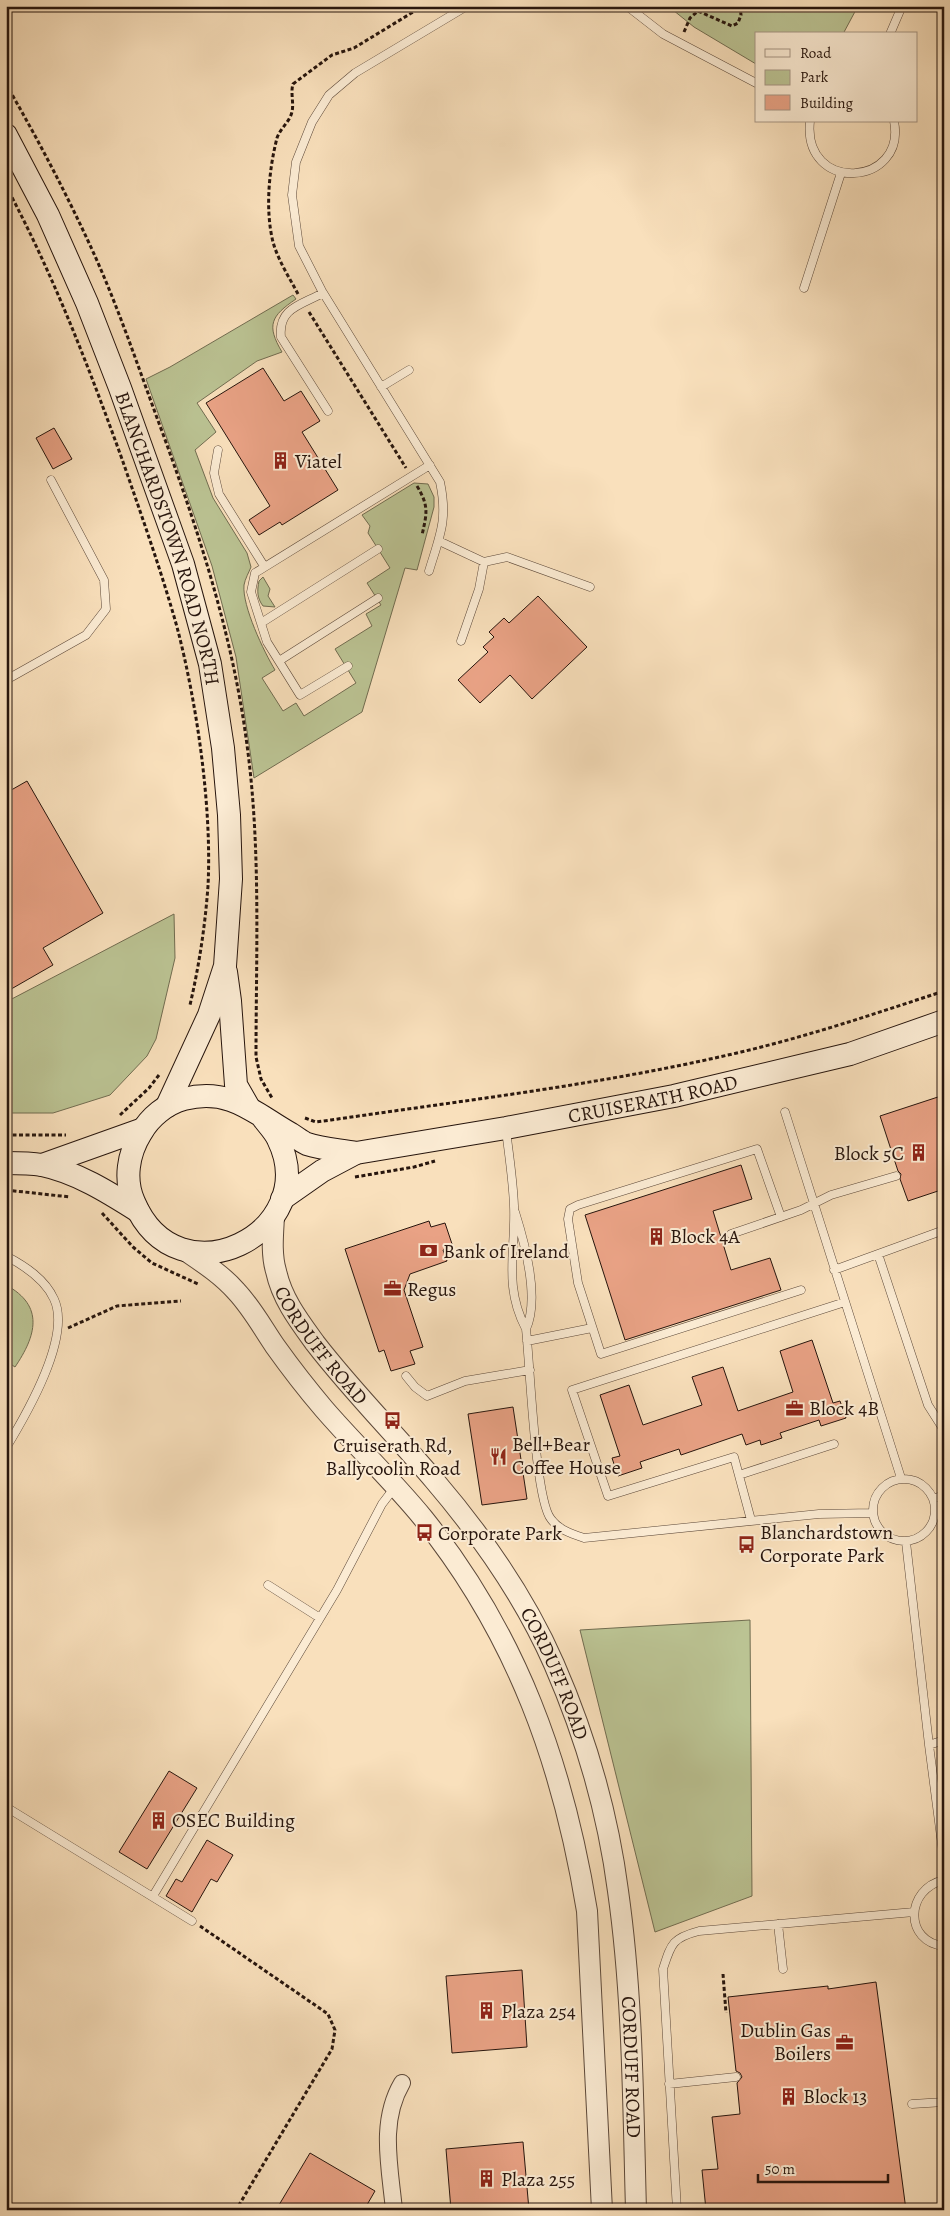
<svg xmlns="http://www.w3.org/2000/svg" width="950" height="2216" viewBox="0 0 950 2216" font-family="Alegreya,serif">
	<style>
		.green { fill: #bbc393; stroke: #716c50 }
		.building { fill: #e9a285; stroke: #27150d }
		.lines { fill: none; stroke-linecap: round; stroke-linejoin: round }
		.service-casing { stroke: #5c4839; stroke-width: 9 }
		.minor-casing { stroke: #5c4839; stroke-width: 18 }
		.tertiary-casing { stroke: #5c4839; stroke-width: 22 }
		.secondary-casing { stroke: #27150d; stroke-width: 24 }
		.path { stroke: #27150d; stroke-width: 3; stroke-dasharray: 4 2.5; stroke-linecap: butt }
		.service { stroke: #fbebd3; stroke-width: 8 }
		.minor { stroke: #fbebd3; stroke-width: 16 }
		.tertiary { stroke: #fbebd3; stroke-width: 20 }
		.secondary { stroke: #fbebd3; stroke-width: 22 }
		.labels { text-anchor: middle; dominant-baseline: central; stroke-width: 4; stroke-linejoin: round; paint-order: stroke }
		.poi-label { font-size: 20px; fill: #27150d; stroke: #fbebd3; text-anchor: start }
		.street-label { font-size: 20px; fill: #27150d; stroke: #fbebd3 }
	</style>
	<rect width="100%" height="100%" fill="#f9e0bc"/>
	<filter id="stains"><feTurbulence type="fractalNoise" baseFrequency=".004" numOctaves="4"/><feColorMatrix values="0 0 0 0 .2 0 0 0 0 .09 0 0 0 0 .02 0 0 0 .5 -.17"/></filter>
	<radialGradient id="worn" r=".72"><stop offset=".6" stop-color="#630" stop-opacity="0"/><stop offset="1" stop-color="#630" stop-opacity=".3"/></radialGradient>
	<path class="green" d="M 668,6 L 858,6 L 843,34 L 756,34 L 756,64 L 694,27 Z
		M 293,295 L 296,299 C 271,316 266,325 282,352 L 257,361 L 197,403 L 216,432 L 195,450 L 213,498 L 247,553 L 251,567 C 249,572 245,579 244,585 C 242,606 264,652 275,670 L 262,678 L 283,711 L 296,703 L 304,716 L 356,683 L 335,649 L 372,626 L 366,614 L 381,605 L 367,583 L 390,568 L 368,533 L 370,526 L 362,515 L 414,483 L 428,484 L 434,497 L 434,507 L 417,570 L 405,568 L 362,712 L 254,778 L 236,657 L 212,566 L 146,379 L 170,367 Z
		M 263,577 L 270,589 L 268,596 L 275,607 L 263,606 C 257,598 257,591 259,581 Z
		M 174,914 L 175,958 L 156,1039 L 147,1056 L 110,1095 L 53,1113 L 6,1113 L 6,1002 Z
		M 6,1285 C 45,1306 36,1336 15,1367 L 6,1361 Z
		M 750,1620 L 752,1896 L 655,1932 L 580,1630 Z"/>
	<path class="building" d="M 263,368 L 284,401 L 301,391 L 320,421 L 302,432 L 338,490 L 282,525 L 280,522 L 259,535 L 249,520 L 270,506 L 206,403 Z
		M 54,428 L 72,459 L 53,469 L 36,438 Z
		M 538,596 L 587,647 L 532,699 L 510,675 L 480,703 L 458,680 L 488,652 L 483,647 L 494,637 L 489,632 L 504,618 L 509,623 Z
		M 27,781 L 103,913 L 43,948 L 53,965 L 6,992 L 6,793 Z
		M 944,1095 L 944,1189 L 908,1201 L 900,1179 L 901,1174 L 898,1171 L 880,1116 Z
		M 741,1165 L 752,1199 L 713,1211 L 731,1270 L 770,1258 L 781,1290 L 625,1340 L 585,1215 Z
		M 429,1221 L 431,1227 L 445,1223 L 453,1247 L 443,1250 L 447,1261 L 410,1274 L 404,1290 L 423,1347 L 410,1351 L 415,1364 L 391,1371 L 384,1350 L 379,1352 L 345,1249 Z
		M 812,1340 L 833,1403 L 840,1401 L 846,1418 L 821,1426 L 819,1420 L 780,1433 L 782,1438 L 761,1445 L 760,1440 L 746,1445 L 742,1434 L 681,1455 L 679,1449 L 640,1462 L 642,1468 L 618,1476 L 612,1458 L 620,1456 L 600,1395 L 629,1385 L 643,1425 L 702,1405 L 692,1377 L 723,1367 L 738,1411 L 793,1392 L 780,1351 Z
		M 513,1407 L 527,1499 L 482,1505 L 468,1414 Z
		M 169,1771 L 197,1788 L 147,1869 L 119,1852 Z
		M 207,1840 L 233,1855 L 217,1882 L 211,1879 L 192,1912 L 166,1896 L 176,1879 L 182,1882 Z
		M 522,1970 L 527,2047 L 452,2053 L 446,1976 Z
		M 876,1982 L 906,2210 L 706,2210 L 702,2170 L 718,2169 L 712,2117 L 740,2114 L 737,2083 L 742,2077 L 740,2073 L 736,2071 L 728,1997 L 828,1986 L 828,1989 Z
		M 523,2142 L 529,2210 L 451,2210 L 446,2149 Z
		M 310,2153 L 375,2191 L 364,2210 L 276,2210 Z"/>
	<g class="lines">
		<defs>
			<path id="service" d="M 627,6 L 663,34 L 756,83
				M 890,34 L 902,6
				M 810,121 C 802,194 907,187 894,121
				M 804,288 L 841,173
				M 323,293 C 301,305 278,308 281,337 L 328,411
				M 381,387 L 409,370
				M 218,450 L 214,473 L 219,494 L 264,566
				M 439,541 L 484,562 L 507,557 L 590,587
				M 429,571 C 440,535 448,520 440,482 L 322,291 L 299,246 L 292,195 L 296,162 L 312,122 L 329,95 L 355,73 L 467,6
				M 261,623 L 378,549
				M 461,641 L 479,589 L 484,562
				M 279,661 L 378,598
				M 348,666 L 300,695 L 267,642 L 251,592 L 255,573 L 430,465
				M 6,680 L 86,635 L 106,609 L 104,580 L 51,480
				M 785,1112 L 901,1478
				M 506,1130 C 509,1155 513,1180 514,1206 C 516,1250 503,1286 526,1329 C 530,1363 535,1500 551,1519 C 559,1530 572,1534 584,1538 L 819,1514 L 872,1513
				M 515,1212 C 525,1244 540,1298 526,1329
				M 781,1217 L 757,1149 L 578,1205 L 570,1209 L 568,1219 L 578,1283 L 601,1354 L 801,1290
				M 731,1234 L 801,1210 L 831,1195 L 896,1176
				M 878,1254 L 928,1405 L 942,1427 L 944,1426
				M 6,1256 C 25,1266 45,1279 54,1299 C 72,1337 26,1415 6,1448
				M 834,1270 L 944,1230
				M 527,1341 L 592,1328
				M 406,1376 L 415,1387 L 427,1396 L 465,1381 L 530,1370
				M 739,1475 L 834,1444
				M873 1510a31 31 0 1 1 62 0a31 31 0 1 1-62 0Z
				M 933,1499 L 944,1495
				M 751,1520 L 734,1457 L 608,1496 L 572,1390 L 845,1302
				M 906,1542 L 929,1745 L 944,1860
				M 268,1585 L 320,1618
				M 929,1745 L 944,1740
				M 6,1807 L 192,1921
				M 944,1880 C 905,1889 904,1942 944,1946
				M 153,1896 L 337,1590 L 382,1504 L 395,1487
				M 778,1924 L 783,1969
				M 669,2084 L 736,2077
				M 912,2104 L 944,2102
				M 677,2210 L 663,1969 C 671,1944 672,1938 699,1931 L 914,1912"/>
			<path id="minor" d="M 394,2210 C 390,2167 379,2122 402,2083"/>
			<g id="tertiary">
				<path id="s1" d="M 274,1217 C 273,1235 271,1254 276,1271 C 282,1299 299,1321 315,1343 C 352,1391 395,1434 434,1480 C 481,1535 525,1598 554,1664 C 585,1735 608,1814 618,1891 C 633,1996 633,2104 636,2210"/>
				<path d="M 183,1249 C 202,1262 221,1274 236,1291 C 252,1308 262,1327 275,1346 C 290,1367 307,1389 324,1409 C 356,1446 392,1480 423,1518 C 517,1635 563,1764 587,1911 L 602,2210"/>
			</g>
			<g id="secondary">
				<path id="s2" d="M 6,135 L 48,215 L 87,303 L 120,388 L 183,564 L 210,664 L 223,748 L 229,815 L 231,879 L 225,966 L 209,1015 L 167,1106"/>
				<path d="M 226,972 L 230,1001 L 236,1085 L 248,1106"/>
				<path d="M 263,1118 C 268,1125 275,1132 278,1139 C 324,1232 178,1306 134,1202 C 124,1180 128,1154 141,1133 C 150,1117 166,1104 184,1099 C 230,1087 254,1113 291,1134 C 296,1137 302,1142 307,1144 C 322,1149 340,1150 356,1153"/>
				<path d="M 6,1163 C 18,1163 30,1163 42,1165 C 76,1172 108,1192 138,1211"/>
				<path d="M 42,1165 L 143,1129"/>
				<path id="s3" d="M 282,1199 L 322,1171 L 356,1153 L 506,1128 L 674,1096 L 850,1054 L 944,1021"/>
			</g>
		</defs>
		<use href="#service" class="service-casing"/>
		<use href="#minor" class="minor-casing"/>
		<use href="#tertiary" class="tertiary-casing"/>
		<use href="#secondary" class="secondary-casing"/>
		<path class="path" d="M 684,32 L 690,18 L 698,11 L 732,26 L 738,23 L 741,15 L 740,6
			M 6,84 C 36,136 64,189 89,243 C 118,305 139,370 163,434 C 200,536 233,637 247,745 C 261,848 256,953 256,1057 L 261,1079 L 272,1098
			M 6,186 C 53,274 88,365 122,459 C 141,514 161,570 177,627 C 197,704 212,807 208,886 C 205,927 199,966 190,1005
			M 298,294 C 289,277 278,260 273,242 C 265,210 269,169 277,138 C 280,129 288,123 291,115 C 295,105 290,94 293,84 L 332,55 L 354,48 L 423,6
			M 309,312 L 406,468
			M 417,486 C 429,506 427,513 422,535
			M 120,1115 L 149,1088 L 159,1075
			M 305,1118 L 316,1122 L 331,1120 C 467,1100 606,1084 741,1052 C 809,1036 877,1013 944,991
			M 6,1135 L 66,1135
			M 355,1177 L 414,1167 L 435,1161
			M 6,1190 L 70,1197
			M 102,1213 L 133,1247 L 152,1263 L 198,1284
			M 68,1328 L 117,1306 L 181,1301
			M 200,1926 L 328,2014 L 335,2030 L 332,2049 L 236,2210
			M 723,1974 L 726,2013"/>
		<use href="#service" class="service"/>
		<use href="#minor" class="minor"/>
		<use href="#tertiary" class="tertiary"/>
		<use href="#secondary" class="secondary"/>
	</g>
	<defs>
		<symbol id="building-bare" viewBox="-9 -9 18 18"><path d="M-4-6H4V6H1V3H-1V6H-4ZM-2.5-4.3h1.7v1.8h-1.7ZM.8-4.3h1.7v1.8H.8ZM-2.5-1h1.7V.8h-1.7ZM.8-1h1.7V.8H.8Z" fill="#8f2418" stroke="#fbebd3" stroke-width="2.5" paint-order="stroke"/></symbol>
		<symbol id="bank-bare" viewBox="-9 -9 18 18"><path d="M-6-4H6V4H-6ZM0-2.3a2.3 2.3 0 1 0 0 4.6a2.3 2.3 0 1 0 0-4.6Z" fill="#8f2418" stroke="#fbebd3" stroke-width="2.5" paint-order="stroke"/></symbol>
		<symbol id="office-bare" viewBox="-9 -9 18 18"><path d="M-6-3h4V-5.5h4V-3h4V5H-6ZM-1-4.5V-3h2v-1.5ZM-6 0V1H6V0Z" fill="#8f2418" stroke="#fbebd3" stroke-width="2.5" paint-order="stroke"/></symbol>
		<symbol id="bus-bare" viewBox="-9 -9 18 18"><path d="M-5-6H5V4H4V6H2V4H-2V6H-4V4H-5ZM-3.5-4V0h7V-4ZM-3.5 1.2v1.5H-2V1.2ZM2 1.2v1.5H3.5V1.2Z" fill="#8f2418" stroke="#fbebd3" stroke-width="2.5" paint-order="stroke"/></symbol>
		<symbol id="restaurant-bare" viewBox="-9 -9 18 18"><path d="M-5-6h1v4h1v-4h1v4h1v-4h1v5L-1.5 .5V6h-2V.5L-5-1ZM5-6V6H3V1.5H1.5Q1.5-4 5-6Z" fill="#8f2418" stroke="#fbebd3" stroke-width="2.5" paint-order="stroke"/></symbol>
	</defs>
	<g fill-rule="evenodd">
		<use href="#building-bare" x="268" y="448" width="25" height="25"/>
		<use href="#building-bare" x="906" y="1140" width="25" height="25"/>
		<use href="#building-bare" x="644" y="1224" width="25" height="25"/>
		<use href="#bank-bare" x="416" y="1238" width="25" height="25"/>
		<use href="#office-bare" x="380" y="1276" width="25" height="25"/>
		<use href="#office-bare" x="782" y="1396" width="25" height="25"/>
		<use href="#bus-bare" x="380" y="1408" width="25" height="25"/>
		<use href="#restaurant-bare" x="486" y="1444" width="25" height="25"/>
		<use href="#bus-bare" x="412" y="1520" width="25" height="25"/>
		<use href="#bus-bare" x="734" y="1532" width="25" height="25"/>
		<use href="#building-bare" x="146" y="1808" width="25" height="25"/>
		<use href="#building-bare" x="474" y="1998" width="25" height="25"/>
		<use href="#office-bare" x="832" y="2030" width="25" height="25"/>
		<use href="#building-bare" x="776" y="2084" width="25" height="25"/>
		<use href="#building-bare" x="474" y="2166" width="25" height="25"/>
	</g>
	<g class="labels">
		<g class="poi-label">
			<text x="295" y="461">Viatel</text>
			<text x="904" y="1153" text-anchor="end">Block 5C</text>
			<text x="670" y="1236">Block 4A</text>
			<text x="443" y="1251">Bank of Ireland</text>
			<text x="407" y="1289">Regus</text>
			<text x="809" y="1408">Block 4B</text>
			<text x="512" y="1444">Bell+Bear<tspan x="512" dy="23">Coffee House</tspan></text>
			<text x="393" y="1445" text-anchor="middle">Cruiserath Rd,<tspan x="393" dy="23">Ballycoolin Road</tspan></text>
			<text x="760" y="1532">Blanchardstown<tspan x="760" dy="23">Corporate Park</tspan></text>
			<text x="438" y="1533">Corporate Park</text>
			<text x="172" y="1820">OSEC Building</text>
			<text x="501" y="2011">Plaza 254</text>
			<text x="831" y="2030" text-anchor="end">Dublin Gas<tspan x="831" dy="23">Boilers</tspan></text>
			<text x="803" y="2096">Block 13</text>
			<text x="501" y="2179">Plaza 255</text>
		</g>
		<g class="street-label">
			<text stroke="none"><textPath href="#s2" startOffset="436">BLANCHARDSTOWN ROAD NORTH</textPath></text>
			<text stroke="none"><textPath href="#s3" startOffset="389">CRUISERATH ROAD</textPath></text>
			<text stroke="none"><textPath href="#s1" startOffset="142">CORDUFF ROAD</textPath></text>
			<text stroke="none"><textPath href="#s1" startOffset="548">CORDUFF ROAD</textPath></text>
			<text stroke="none"><textPath href="#s1" startOffset="952">CORDUFF ROAD</textPath></text>
		</g>
	</g>
	<rect width="950" height="2216" fill="none" stroke="#f9e0bc" stroke-width="25"/>
	<rect x="8" y="8" width="935" height="2201" fill="none" stroke="#27150d" stroke-width="2.5"/>
	<rect x="12" y="12" width="925" height="2191" fill="none" stroke="#27150d"/>
	<rect x="755" y="32" width="162" height="90" fill="#fbebd3" stroke="#a69584"/>
	<rect x="765" y="49" width="25" height="8" fill="#fbebd3" stroke="#a69584"/>
	<text x="800" y="58" font-size="15" fill="#27150d">Road</text>
	<rect x="765" y="70" width="25" height="15" fill="#bbc393" stroke="#a69584"/>
	<text x="800" y="82" font-size="15" fill="#27150d">Park</text>
	<rect x="765" y="95" width="25" height="15" fill="#e9a285" stroke="#a69584"/>
	<text x="800" y="108" font-size="15" fill="#27150d">Building</text>
	<path d="M758 2174v8h130v-8" fill="none" stroke="#27150d" stroke-width="2.5"/>
	<text x="765" y="2174" font-size="15" fill="#27150d" stroke="#fbebd3" stroke-width="4" paint-order="stroke">50 m</text>
	<rect width="100%" height="100%" filter="url(#stains)"/>
	<rect width="100%" height="100%" fill="url(#worn)"/>
</svg>
